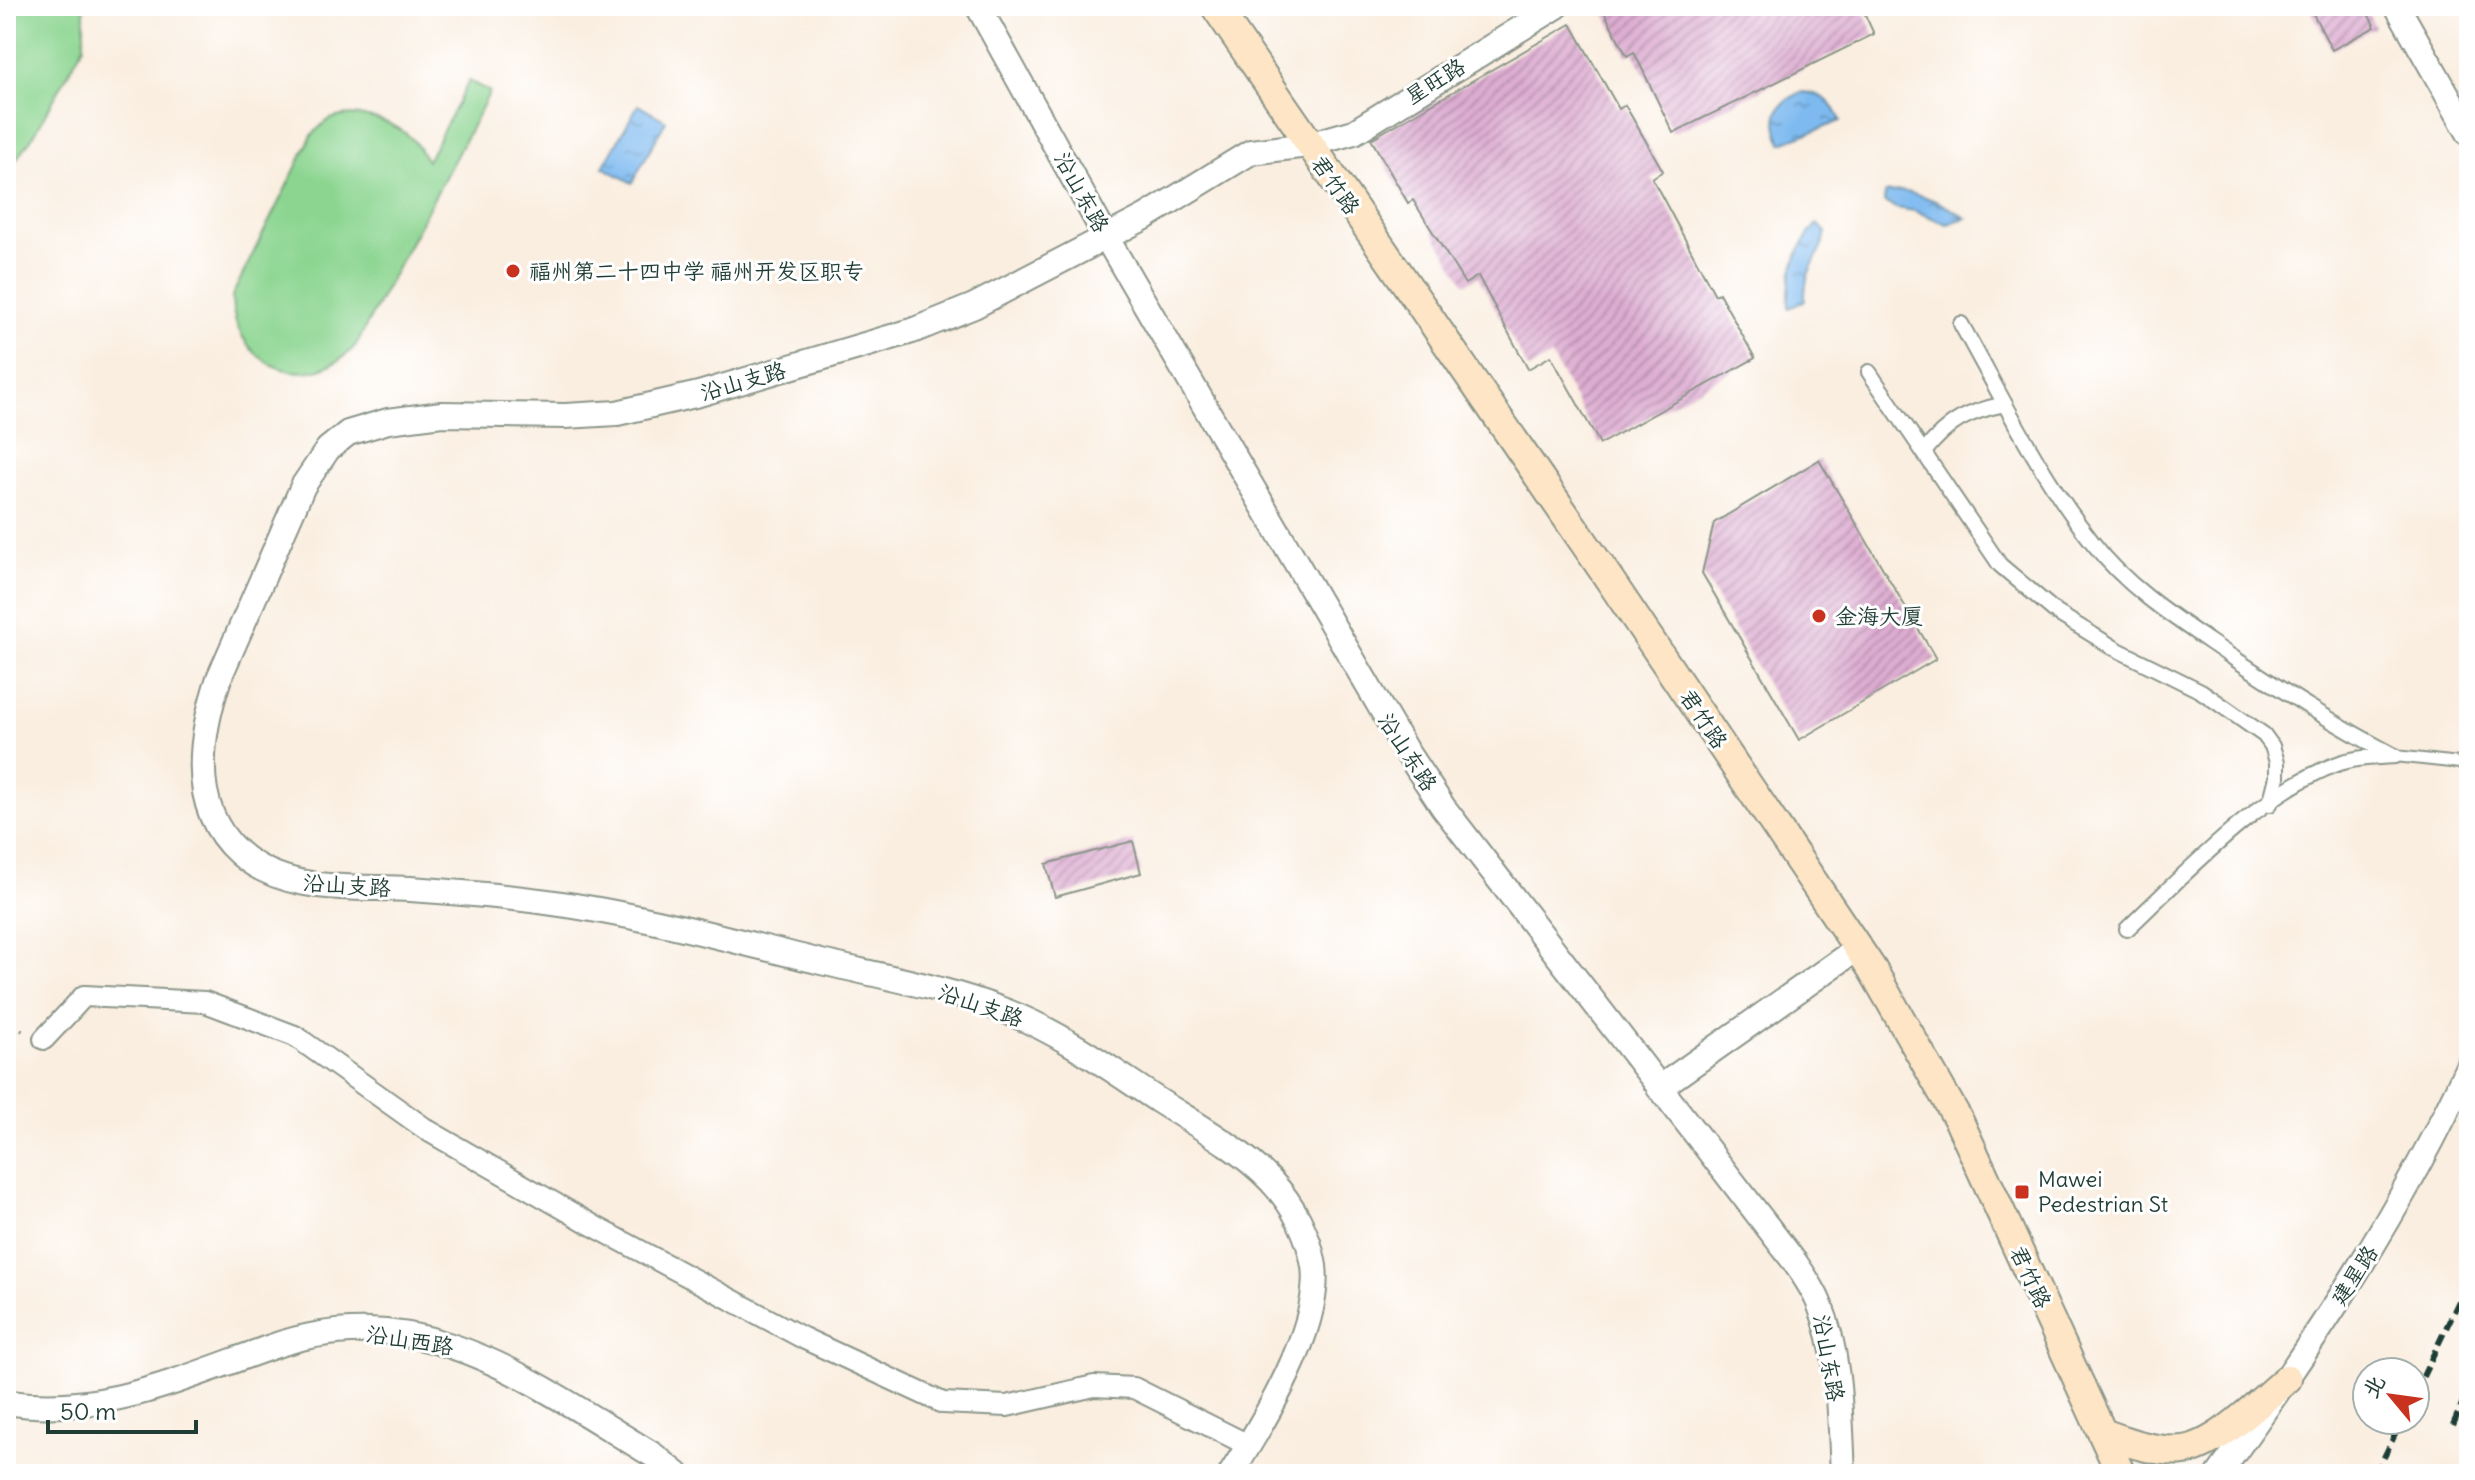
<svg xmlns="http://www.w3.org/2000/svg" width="2475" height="1480" viewBox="0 0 2475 1480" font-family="Delius,'LXGW WenKai TC',sans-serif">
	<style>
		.green { fill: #8cd591; stroke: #568962; stroke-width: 2 }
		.water { fill: url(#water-ripples); stroke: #4e7c92; stroke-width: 2 }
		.building { fill: url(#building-hatch) }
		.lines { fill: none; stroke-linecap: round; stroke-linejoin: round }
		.service-casing { stroke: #8c968a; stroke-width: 14 }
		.pedestrian-casing { stroke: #8c968a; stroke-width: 18 }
		.minor-casing { stroke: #8c968a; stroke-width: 24 }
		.tertiary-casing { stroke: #8c968a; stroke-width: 28 }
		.secondary-casing { stroke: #8c968a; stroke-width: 32 }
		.path { stroke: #8c968a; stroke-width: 4; stroke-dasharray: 2 6; stroke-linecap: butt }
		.service { stroke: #fff; stroke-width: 10 }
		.pedestrian { stroke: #fff; stroke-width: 14 }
		.minor { stroke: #fff; stroke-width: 20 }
		.tertiary { stroke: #fff; stroke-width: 24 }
		.secondary { stroke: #fde5c5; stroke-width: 28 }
		.rail { stroke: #1f3d34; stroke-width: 6; stroke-dasharray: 12 6; stroke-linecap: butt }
		.poi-dot { fill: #c8321e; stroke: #fff; stroke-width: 3 }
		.labels { text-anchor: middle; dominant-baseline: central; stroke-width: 6; stroke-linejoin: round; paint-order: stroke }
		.street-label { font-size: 22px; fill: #1f3d34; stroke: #fff }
		.poi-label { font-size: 22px; fill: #1f3d34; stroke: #fff; text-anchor: start }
	</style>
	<defs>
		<pattern id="water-ripples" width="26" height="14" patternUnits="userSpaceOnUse" patternTransform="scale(2)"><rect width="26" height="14" fill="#7ebaf0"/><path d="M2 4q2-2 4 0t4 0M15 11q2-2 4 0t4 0" fill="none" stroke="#6798c3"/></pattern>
		<pattern id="building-hatch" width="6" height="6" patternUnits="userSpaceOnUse" patternTransform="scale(2)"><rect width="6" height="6" fill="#deadd2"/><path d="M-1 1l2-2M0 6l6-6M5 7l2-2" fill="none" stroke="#b38eab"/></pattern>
	</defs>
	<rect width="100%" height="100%" fill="#fff"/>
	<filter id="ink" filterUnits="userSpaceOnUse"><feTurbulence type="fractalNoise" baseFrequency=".0125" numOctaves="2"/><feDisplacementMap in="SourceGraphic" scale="16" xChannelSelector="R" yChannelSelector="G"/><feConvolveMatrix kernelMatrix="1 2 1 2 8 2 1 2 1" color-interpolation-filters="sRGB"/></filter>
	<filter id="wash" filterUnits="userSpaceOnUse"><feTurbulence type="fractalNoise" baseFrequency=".006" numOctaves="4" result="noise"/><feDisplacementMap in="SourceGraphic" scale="32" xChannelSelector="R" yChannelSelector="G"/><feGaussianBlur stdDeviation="1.8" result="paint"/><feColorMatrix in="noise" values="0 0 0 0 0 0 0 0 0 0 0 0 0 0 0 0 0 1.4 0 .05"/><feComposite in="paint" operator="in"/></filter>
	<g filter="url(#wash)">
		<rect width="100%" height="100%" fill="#faeee0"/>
		<path class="green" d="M 6,6 L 84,6 L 84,45 L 34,135 L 6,174 Z
			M 469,81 L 490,92 L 356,345 C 309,398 233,367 232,296 L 312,135 C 319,128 326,119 337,117 C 360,111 397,122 413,140 C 418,146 422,154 427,161 Z"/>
		<path class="water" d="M 1803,92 C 1823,94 1833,102 1841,121 L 1782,143 C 1770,118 1776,102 1803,92 Z
			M 638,105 L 666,121 L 632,183 L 603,167 Z
			M 1900,191 C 1925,194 1944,204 1966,218 L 1947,224 L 1915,211 L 1896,208 L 1884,202 L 1885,193 Z
			M 1817,224 L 1826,232 C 1821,261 1804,264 1805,301 L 1789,308 C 1787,276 1796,248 1817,224 Z"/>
		<g id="blocks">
			<path class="building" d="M 1601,6 L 1861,6 L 1874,34 L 1673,133 L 1634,52 L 1627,56 Z
				M 2309,6 L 2364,6 L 2375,27 L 2332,50 Z
				M 1571,24 L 1619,109 L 1625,105 L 1663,171 L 1652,178 L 1715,295 L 1719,293 L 1755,358 L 1600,444 L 1551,356 L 1528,369 L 1478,276 L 1465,284 L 1413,200 L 1408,203 L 1371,139 Z
				M 1819,460 L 1936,659 L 1799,740 L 1702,573 L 1714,523 Z
				M 1133,841 L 1141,873 L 1055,897 L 1046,864 Z"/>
		</g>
	</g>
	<g filter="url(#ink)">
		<use href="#blocks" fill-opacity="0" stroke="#8c968a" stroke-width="2"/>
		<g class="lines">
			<defs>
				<path id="service" d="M 2395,756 L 2469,764"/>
				<path id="pedestrian" d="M 1961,324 C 2003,399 2040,476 2093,543 C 2129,590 2181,622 2229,655 C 2283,691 2337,726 2395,756
					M 1869,372 L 2000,565 L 2057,613 L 2116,649 L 2201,691 L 2264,735 L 2272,746 L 2277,762 L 2277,777 L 2270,804
					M 1924,452 C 1949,421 1967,412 2005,404
					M 2127,929 C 2185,874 2264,789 2340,763 C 2358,757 2377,757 2395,756"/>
				<path id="minor" d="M 44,1039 L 84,996 L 205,1002 L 295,1036 L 427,1130 L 594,1226 L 803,1338 L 943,1403 L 1007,1406 L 1094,1386 L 1134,1388 L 1248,1445"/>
				<path id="tertiary" d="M 978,6 L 1106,237 L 1406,751 L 1443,807 L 1794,1261 C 1803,1274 1813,1288 1819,1303 C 1841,1356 1840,1418 1843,1474
					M 2397,6 L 2469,133
					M 1659,1088 L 1858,948
					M 6,1402 C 99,1418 185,1377 271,1347 C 421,1294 531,1382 653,1455 L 677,1474
					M 1231,1474 C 1263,1423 1322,1327 1314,1266 C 1309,1235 1293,1204 1271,1181 C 1239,1148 1197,1125 1159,1101 C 1109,1068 1060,1032 1005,1011 C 944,987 880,976 817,961 C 728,939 638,914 547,902 C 502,896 455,892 410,889 C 352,886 285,894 239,853 C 188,808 200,735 219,678 L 303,486 L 328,449 L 348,433 L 388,421 L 442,414 L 565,416 L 617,413 L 699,394 L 912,331 L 974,306 L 1145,217 L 1251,152 L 1308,145 L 1354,132 L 1557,6
					M 2219,1474 C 2313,1344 2403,1210 2469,1064"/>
				<path id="secondary" d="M 1215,6 L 1603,570 L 1872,969 L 1959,1121 L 2121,1474
					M 2103,1433 C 2128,1442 2156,1453 2183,1450 C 2216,1447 2261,1400 2287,1379"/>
			</defs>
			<use href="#service" class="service-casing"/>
			<use href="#pedestrian" class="pedestrian-casing"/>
			<use href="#minor" class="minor-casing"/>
			<use href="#tertiary" class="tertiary-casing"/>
			<use href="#secondary" class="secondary-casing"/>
			<path class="path" d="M 2468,23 L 2469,24
				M 6,1024 L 26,1032"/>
			<use href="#service" class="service"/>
			<use href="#pedestrian" class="pedestrian"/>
			<use href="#minor" class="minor"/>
			<use href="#tertiary" class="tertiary"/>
			<use href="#secondary" class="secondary"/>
			<path class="rail" d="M 2415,1393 L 2469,1280
				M 2453,1425 L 2469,1388
				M 2376,1474 L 2402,1420"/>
		</g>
	</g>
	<g class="poi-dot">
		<circle cx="513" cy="271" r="8"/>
		<circle cx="1819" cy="616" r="8"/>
		<rect x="2014" y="1184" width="16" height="16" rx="4"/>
	</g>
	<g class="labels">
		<g class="street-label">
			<text transform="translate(1435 81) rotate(-32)">星旺路</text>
			<text transform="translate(1336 185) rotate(55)">君竹路</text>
			<text transform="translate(1082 192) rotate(61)">沿山东路</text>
			<text transform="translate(743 381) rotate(-16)">沿山支路</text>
			<text transform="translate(1704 719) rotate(56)">君竹路</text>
			<text transform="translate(1408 752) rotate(57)">沿山东路</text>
			<text transform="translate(347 885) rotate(4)">沿山支路</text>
			<text transform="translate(981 1005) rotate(19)">沿山支路</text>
			<text transform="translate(2354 1275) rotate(-57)">建星路</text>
			<text transform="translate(2031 1277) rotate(65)">君竹路</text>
			<text transform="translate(410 1340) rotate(9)">沿山西路</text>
			<text transform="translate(1829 1358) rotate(80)">沿山东路</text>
		</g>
		<g class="poi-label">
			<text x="529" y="271">福州第二十四中学 福州开发区职专</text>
			<text x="1835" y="616">金海大厦</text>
			<text x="2038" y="1179">Mawei<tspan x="2038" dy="25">Pedestrian St</tspan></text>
		</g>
	</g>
	<rect width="2475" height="1480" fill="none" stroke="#fff" stroke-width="32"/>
	<g transform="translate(2391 1396) rotate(299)"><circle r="38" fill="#ffffff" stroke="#a5b1ae" stroke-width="2"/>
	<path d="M0-6L14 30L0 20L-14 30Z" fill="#c8321e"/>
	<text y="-12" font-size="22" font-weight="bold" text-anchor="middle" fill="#1f3d34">北</text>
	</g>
	<path d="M48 1420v12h148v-12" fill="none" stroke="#1f3d34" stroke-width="4"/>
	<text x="60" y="1420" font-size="24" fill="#1f3d34" stroke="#ffffff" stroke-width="6" paint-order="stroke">50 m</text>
</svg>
